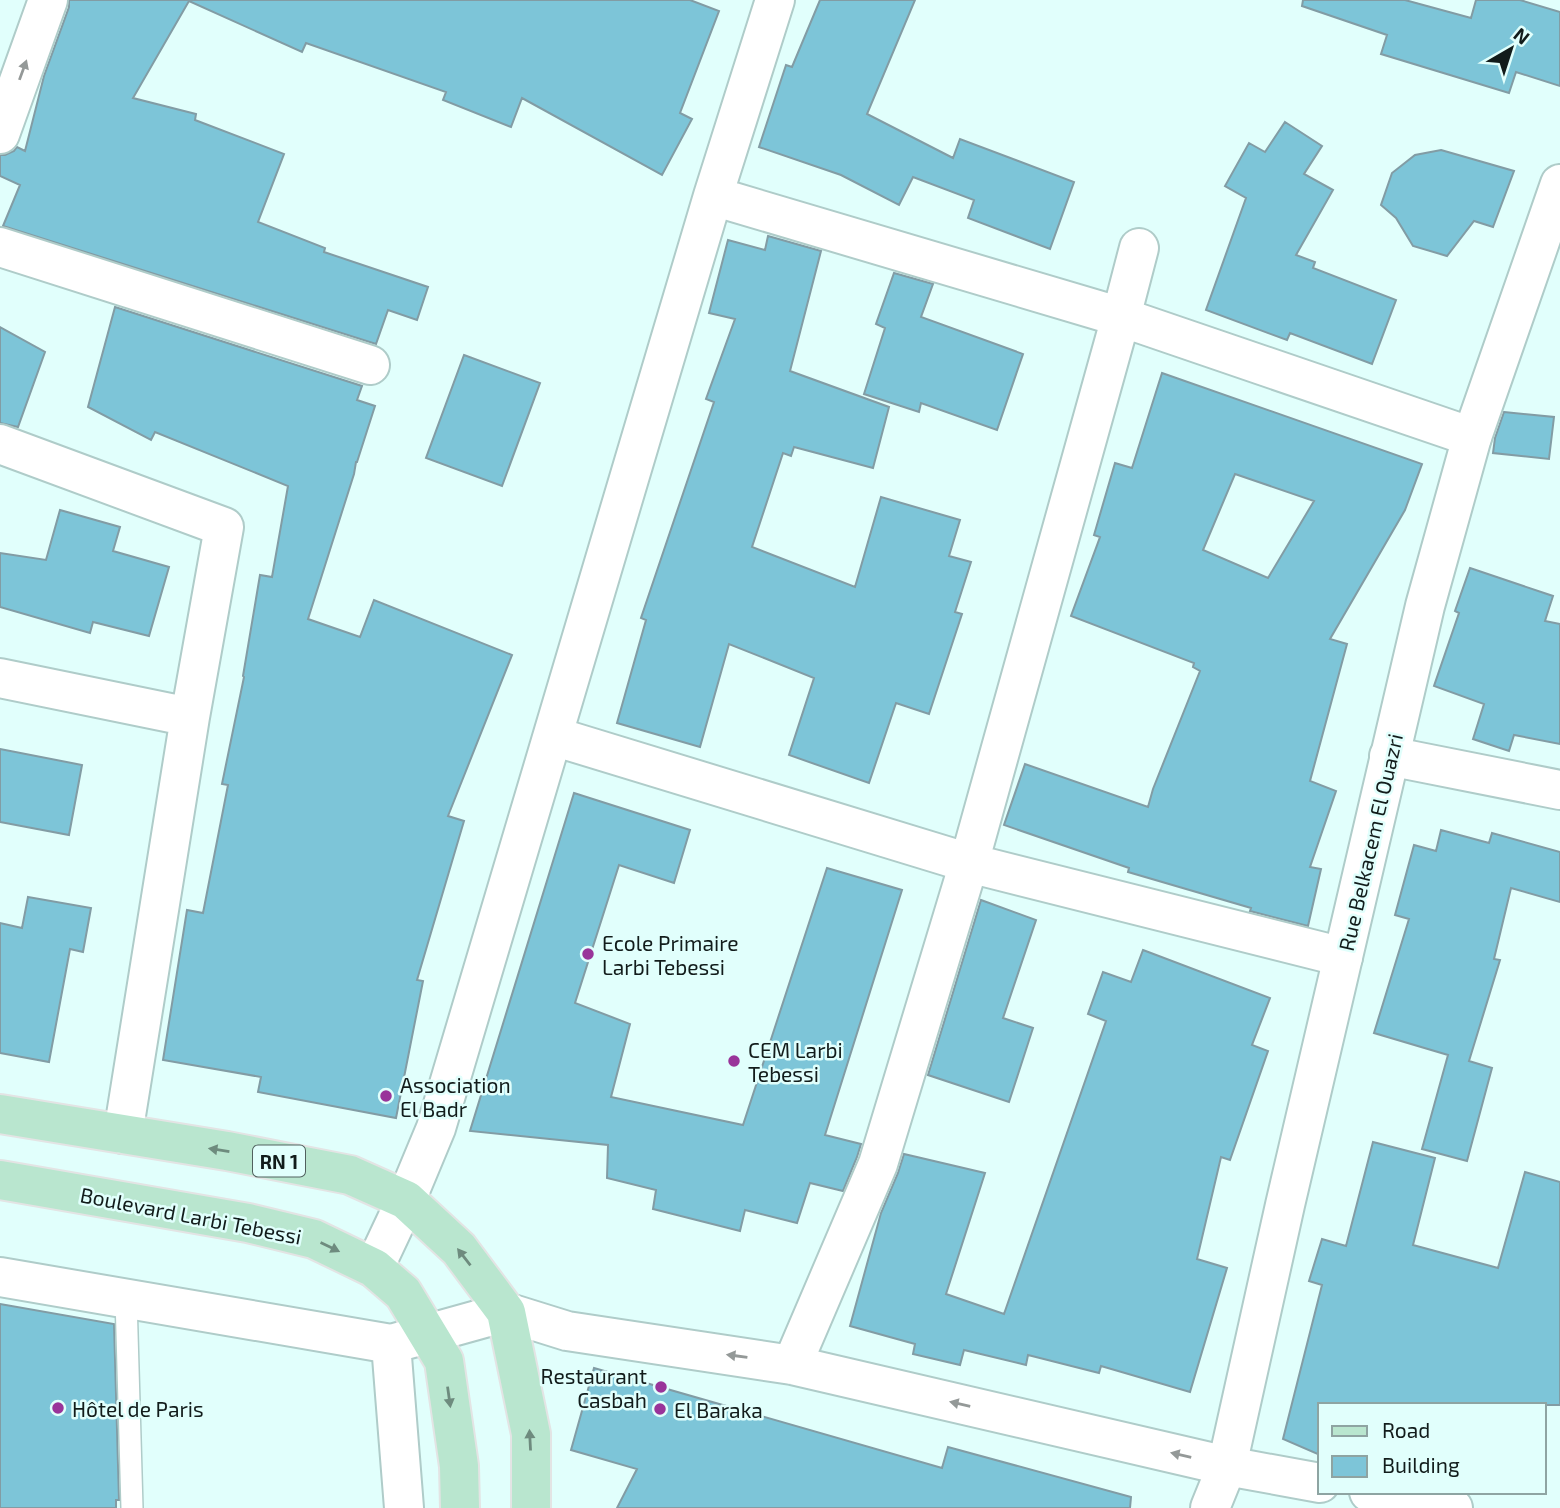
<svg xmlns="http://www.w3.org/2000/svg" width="1560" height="1508" viewBox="0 0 1560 1508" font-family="'Exo 2',sans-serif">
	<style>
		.building { fill: #7dc5d8; stroke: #829ca4; stroke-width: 2; fill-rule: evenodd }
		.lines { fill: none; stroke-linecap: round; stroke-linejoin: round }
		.service-casing { stroke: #afccc9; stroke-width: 24 }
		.minor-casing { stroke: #afccc9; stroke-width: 42 }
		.tertiary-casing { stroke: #afccc9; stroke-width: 42 }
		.primary-casing { stroke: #e3e4e4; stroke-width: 42 }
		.service { stroke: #fff; stroke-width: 21 }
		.minor { stroke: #fff; stroke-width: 38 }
		.tertiary { stroke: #fff; stroke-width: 38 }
		.primary { stroke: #b9e6cf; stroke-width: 38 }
		.oneway { fill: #949998 }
		.oneway2 { fill: #6e8b7e }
		.poi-dot { fill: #99349a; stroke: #e1fffc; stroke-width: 2.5 }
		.labels { text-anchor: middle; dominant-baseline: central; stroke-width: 5; stroke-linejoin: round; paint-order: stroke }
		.shield { fill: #e1fffc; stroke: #50605e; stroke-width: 2 }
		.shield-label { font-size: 19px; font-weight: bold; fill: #121c1b }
		.street-label { font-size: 21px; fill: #121c1b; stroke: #e1fffc }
		.poi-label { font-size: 21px; fill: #121c1b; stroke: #e1fffc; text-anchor: start }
	</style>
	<rect width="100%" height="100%" fill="#e1fffc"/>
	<path class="building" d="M 69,0 L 690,0 L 719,11 L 680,113 L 692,119 L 662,175 L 522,98 L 511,127 L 443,100 L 446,92 L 306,43 L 302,52 L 189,1 L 133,98 L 196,114 L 195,120 L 284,154 L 258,222 L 325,248 L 324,252 L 428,287 L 417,320 L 388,310 L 376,344 L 3,226 L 20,185 L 0,176 L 0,155 L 5,155 L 14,151 L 17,147 L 25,151 L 44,76 L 69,7 Z
		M 820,0 L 915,0 L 867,114 L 953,158 L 960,139 L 1074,182 L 1050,249 L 968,218 L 974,200 L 913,177 L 899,205 L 841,175 L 759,147 L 786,65 L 792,67 Z
		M 1303,0 L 1405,0 L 1471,18 L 1476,0 L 1520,0 L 1560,12 L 1560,86 L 1516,72 L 1509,93 L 1381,54 L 1387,35 L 1302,6 Z
		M 1285,122 L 1322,146 L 1304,174 L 1333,190 L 1296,255 L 1315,262 L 1313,268 L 1396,300 L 1372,364 L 1290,333 L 1287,340 L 1206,310 L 1246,198 L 1225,186 L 1249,143 L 1265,152 Z
		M 1441,150 L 1514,171 L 1493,227 L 1474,221 L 1447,256 L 1413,246 L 1396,218 L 1381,205 L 1392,173 L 1415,155 Z
		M 768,236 L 821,251 L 790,371 L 889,407 L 873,468 L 794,447 L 791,456 L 783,453 L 752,547 L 855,587 L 881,497 L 960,520 L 949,556 L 971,562 L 955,612 L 962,614 L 929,714 L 896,703 L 869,783 L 789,755 L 814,678 L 729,644 L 700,747 L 617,723 L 646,620 L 641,618 L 714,402 L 706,399 L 735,319 L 709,313 L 728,240 L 765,250 Z
		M 894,273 L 933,284 L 921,317 L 1023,354 L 997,430 L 921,403 L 919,412 L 864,394 L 885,328 L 876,324 Z
		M 115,307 L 362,386 L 357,400 L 375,406 L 357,462 L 356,462 L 354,474 L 308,619 L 360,637 L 374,600 L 512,655 L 448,816 L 464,821 L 417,980 L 423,981 L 396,1118 L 258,1092 L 261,1077 L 163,1060 L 187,910 L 203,913 L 228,785 L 222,784 L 244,677 L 243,676 L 260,575 L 272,577 L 288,486 L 155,432 L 151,440 L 88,407 Z
		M 0,327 L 45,352 L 18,427 L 0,423 Z
		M 464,355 L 540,383 L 502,486 L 426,458 Z
		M 1162,373 L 1422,464 L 1405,510 L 1330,639 L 1347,644 L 1310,781 L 1336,791 L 1310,867 L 1321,869 L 1308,926 L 1250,911 L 1251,908 L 1128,872 L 1129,868 L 1004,825 L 1025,764 L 1148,807 L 1153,789 L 1200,671 L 1193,667 L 1194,663 L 1071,616 L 1100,537 L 1094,535 L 1115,463 L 1132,468 ZM 1235,474 L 1314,501 L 1268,578 L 1203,550 Z
		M 1504,412 L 1554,417 L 1549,459 L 1493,453 L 1495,438 Z
		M 60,510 L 120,527 L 113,551 L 169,567 L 149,636 L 93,622 L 90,633 L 0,607 L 0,553 L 46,560 Z
		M 1470,568 L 1553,596 L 1545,621 L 1560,624 L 1560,744 L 1514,735 L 1509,751 L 1473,739 L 1484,704 L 1434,686 L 1459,613 L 1455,611 Z
		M 0,749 L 82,765 L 69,835 L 0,822 Z
		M 574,793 L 690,830 L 674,883 L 619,865 L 575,1003 L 630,1024 L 611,1097 L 743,1125 L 827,868 L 902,890 L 825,1135 L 861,1144 L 857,1157 L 843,1191 L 810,1183 L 797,1223 L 745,1210 L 740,1231 L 653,1209 L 656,1190 L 607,1178 L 608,1145 L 470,1131 Z
		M 1441,830 L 1489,843 L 1492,833 L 1560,852 L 1560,902 L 1511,888 L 1494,959 L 1500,960 L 1469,1061 L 1492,1068 L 1467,1161 L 1422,1149 L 1448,1055 L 1374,1033 L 1409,919 L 1395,915 L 1414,845 L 1436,851 Z
		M 28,897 L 91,908 L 83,952 L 70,949 L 49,1062 L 0,1053 L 0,923 L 22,928 Z
		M 981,900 L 1036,920 L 1003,1018 L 1033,1028 L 1009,1102 L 928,1075 Z
		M 1143,950 L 1270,998 L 1252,1045 L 1268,1051 L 1230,1160 L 1221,1157 L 1197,1259 L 1227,1268 L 1190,1392 L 1101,1366 L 1099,1373 L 1028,1355 L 1026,1365 L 964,1350 L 960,1365 L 913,1354 L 915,1344 L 850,1326 L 881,1213 L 898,1173 L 904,1154 L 985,1173 L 946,1294 L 1004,1314 L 1106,1021 L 1088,1014 L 1103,972 L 1131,982 Z
		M 1373,1142 L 1435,1158 L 1413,1245 L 1498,1268 L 1525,1172 L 1560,1182 L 1560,1405 L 1320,1405 L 1320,1455 L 1283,1439 L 1322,1285 L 1309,1281 L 1322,1239 L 1346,1246 Z
		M 0,1304 L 114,1324 L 119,1500 L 116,1500 L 116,1508 L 0,1508 Z
		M 594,1368 L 942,1468 L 948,1447 L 1131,1497 L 1130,1508 L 617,1508 L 637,1469 L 571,1450 Z"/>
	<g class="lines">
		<defs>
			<path id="service" d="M 126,1298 L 132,1508"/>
			<path id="minor" d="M 713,196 L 1121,317 L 1472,437
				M 0,247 L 370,365
				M 0,444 L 224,527 L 190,717 L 123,1134
				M 0,678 L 190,717
				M 553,736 L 969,863 L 1343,957
				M 1389,756 L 1560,790
				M 374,1268 L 406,1200 L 436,1128 L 713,196 L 775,0
				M 0,1277 L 391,1344 L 506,1312 L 567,1331 L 792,1365 L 1227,1466 L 1320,1483
				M 391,1344 L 404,1508
				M 792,1365 L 878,1164 L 969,863 L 1121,317 L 1139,248
				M 1369,1492 L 1453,1508"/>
			<path id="tertiary" d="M 0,134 L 48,0
				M 1210,1508 L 1227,1466 L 1285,1205 L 1425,606 L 1472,437 L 1560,184"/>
			<path id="primary" d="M 0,1114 L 227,1151 L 350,1175 L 406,1200 L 459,1249 L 506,1312 L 531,1434 L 531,1508
				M 0,1180 L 248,1223 L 314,1239 L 374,1268 L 403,1293 L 444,1361 L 459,1466 L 460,1508"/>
		</defs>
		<use href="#service" class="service-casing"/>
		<use href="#minor" class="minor-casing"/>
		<use href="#tertiary" class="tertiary-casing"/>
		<use href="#primary" class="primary-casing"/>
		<use href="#service" class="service"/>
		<use href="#minor" class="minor"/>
		<use href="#tertiary" class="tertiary"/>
		<use href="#primary" class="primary"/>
	</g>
	<defs><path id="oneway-solid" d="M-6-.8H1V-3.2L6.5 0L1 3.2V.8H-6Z" transform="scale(1.75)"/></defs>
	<g class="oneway">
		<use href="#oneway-solid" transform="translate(23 70) rotate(-70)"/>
		<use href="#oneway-solid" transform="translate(737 1356) rotate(-172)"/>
		<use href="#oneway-solid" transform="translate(960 1404) rotate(-167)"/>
		<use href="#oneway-solid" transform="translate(1181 1455) rotate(-167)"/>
	</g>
	<g class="oneway2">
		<use href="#oneway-solid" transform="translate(219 1150) rotate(-171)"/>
		<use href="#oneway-solid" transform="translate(330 1247) rotate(26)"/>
		<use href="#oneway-solid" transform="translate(464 1257) rotate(-128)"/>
		<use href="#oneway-solid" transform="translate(449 1397) rotate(82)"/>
		<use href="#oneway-solid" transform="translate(530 1440) rotate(-93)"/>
	</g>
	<g class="poi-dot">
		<circle cx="588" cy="954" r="7"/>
		<circle cx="734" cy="1061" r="7"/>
		<circle cx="386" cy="1096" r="7"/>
		<circle cx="661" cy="1387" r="7"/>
		<circle cx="58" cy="1408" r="7"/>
		<circle cx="660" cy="1409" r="7"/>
	</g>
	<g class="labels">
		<rect class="shield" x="253" y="1145.5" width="52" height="31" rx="5"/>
		<g class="shield-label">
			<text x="279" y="1161">RN 1</text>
		</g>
		<g class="street-label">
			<text transform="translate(1370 842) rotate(-77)">Rue Belkacem El Ouazri</text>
			<text transform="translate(191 1215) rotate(11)">Boulevard Larbi Tebessi</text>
		</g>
		<g class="poi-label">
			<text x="602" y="942">Ecole Primaire<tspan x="602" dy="24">Larbi Tebessi</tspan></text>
			<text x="748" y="1049">CEM Larbi<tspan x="748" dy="24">Tebessi</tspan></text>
			<text x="400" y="1084">Association<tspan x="400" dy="24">El Badr</tspan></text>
			<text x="647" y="1375" text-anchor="end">Restaurant<tspan x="647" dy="24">Casbah</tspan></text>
			<text x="72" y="1408">Hôtel de Paris</text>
			<text x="674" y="1409">El Baraka</text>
		</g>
	</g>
	<rect x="1318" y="1403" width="228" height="91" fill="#e1fffc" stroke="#8ea4a2" stroke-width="2"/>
	<rect x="1332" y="1426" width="35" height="10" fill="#b9e6cf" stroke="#8ea4a2" stroke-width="2"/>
	<text x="1382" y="1438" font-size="21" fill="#121c1b">Road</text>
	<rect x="1332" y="1456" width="35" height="21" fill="#7dc5d8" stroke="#8ea4a2" stroke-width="2"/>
	<text x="1382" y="1473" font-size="21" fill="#121c1b">Building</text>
	<g transform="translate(1511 49) rotate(39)" stroke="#e1fffc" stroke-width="5" paint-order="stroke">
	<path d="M0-5L12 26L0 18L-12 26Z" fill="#121c1b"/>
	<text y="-10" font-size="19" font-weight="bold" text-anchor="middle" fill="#121c1b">N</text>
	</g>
</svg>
